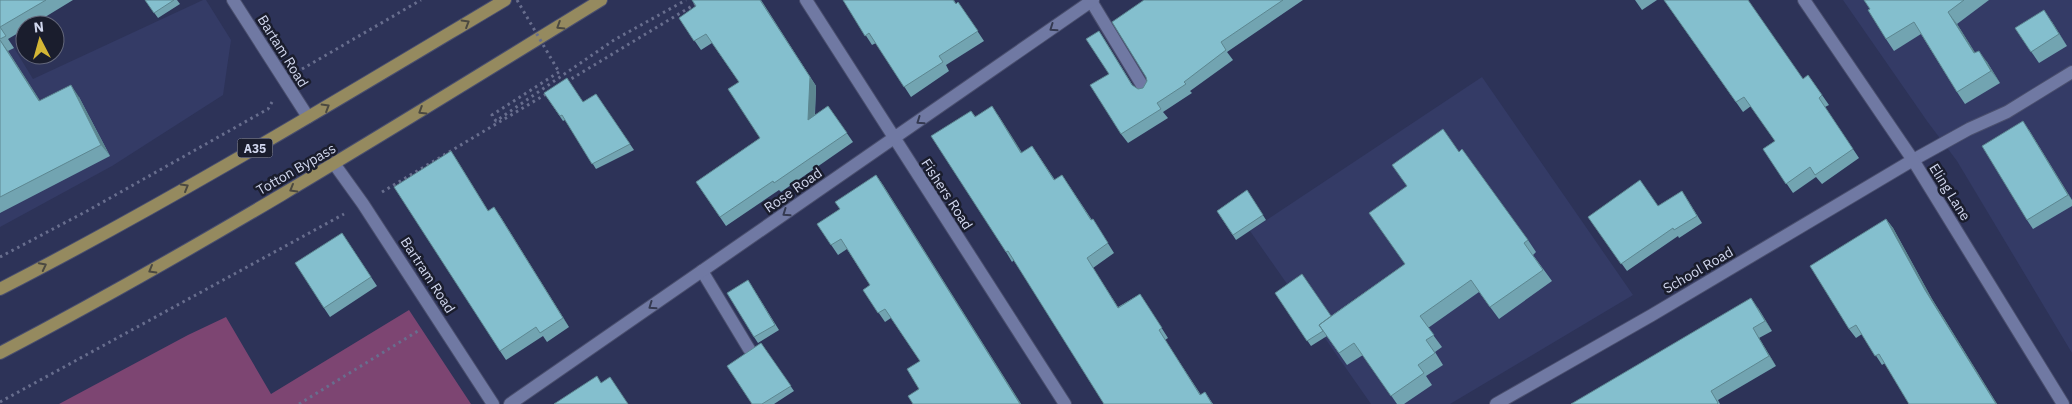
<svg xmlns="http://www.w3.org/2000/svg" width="2072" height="404" viewBox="0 0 2072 404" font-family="'IBM Plex Sans',sans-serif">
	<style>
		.built { fill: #343b66 }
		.green { fill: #7d4572 }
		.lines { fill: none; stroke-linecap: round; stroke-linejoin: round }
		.lane-casing { stroke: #4a4f6e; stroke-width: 14 }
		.street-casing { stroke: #4a4f6e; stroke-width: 14 }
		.primary-casing { stroke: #4a4f6e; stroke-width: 14 }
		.path { stroke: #686e8e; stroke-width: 3; stroke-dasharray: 2.5 4; stroke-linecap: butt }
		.lane { stroke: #7079a3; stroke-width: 12 }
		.street { stroke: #7079a3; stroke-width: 12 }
		.primary { stroke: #958a5f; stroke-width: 12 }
		.path-bridge { stroke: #686e8e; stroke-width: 3; stroke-dasharray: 2.5 4; stroke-linecap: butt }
		.wall { fill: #72a4b1 }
		.shaded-wall { fill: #5c8690 }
		.building { fill: #84bfce; stroke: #5c8690 }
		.oneway { stroke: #4b4941 }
		.oneway2 { stroke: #343950 }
		.labels { text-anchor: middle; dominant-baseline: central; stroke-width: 5; stroke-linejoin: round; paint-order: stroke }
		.shield { fill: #1a1d2d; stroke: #9a9fb4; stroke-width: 1 }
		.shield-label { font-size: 12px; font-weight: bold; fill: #d1d7ee }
		.street-label { font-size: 14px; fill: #d1d7ee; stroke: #1a1d2d }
	</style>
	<rect width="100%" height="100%" fill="#2d3358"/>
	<path class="built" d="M 203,0 L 206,0 L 231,40 L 223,95 L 112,166 L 0,227 L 0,25 L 33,79 Z
		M 1843,0 L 2072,0 L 2072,353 L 1957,161 L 1927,121 Z
		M 1482,77 L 1633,295 L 1450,404 L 1371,404 L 1250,231 Z"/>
	<path class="green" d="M 409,310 L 471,404 L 59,404 L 188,335 L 226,317 L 271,394 Z"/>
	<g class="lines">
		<defs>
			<path id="lane" d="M 1091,1 L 1145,90
				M 1913,160 L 1969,129 L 2007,112 L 2072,72
				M 702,271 L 749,349"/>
			<path id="street" d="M 233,0 L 308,117
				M 806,0 L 1065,404
				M 1804,0 L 1913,160 L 2063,404
				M 335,165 L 363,204 L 493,404
				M 510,404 L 1093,0
				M 1496,404 L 1652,315 L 1913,160"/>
			<path id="primary" d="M 0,289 C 173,200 339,99 505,0
				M 0,353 C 206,245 403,122 601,0"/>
		</defs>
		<use href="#lane" class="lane-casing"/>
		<use href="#street" class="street-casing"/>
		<use href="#primary" class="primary-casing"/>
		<path class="path" d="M 302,69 L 421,0
			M 559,72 L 492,115 L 496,121 L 614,40 L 686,0
			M 566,82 L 702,0
			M 382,192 L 548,93
			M 0,257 L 87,211 L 268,109 L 272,102
			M 0,402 L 344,214
			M 299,404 L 418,331"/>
		<use href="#lane" class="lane"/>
		<use href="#street" class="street"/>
		<use href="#primary" class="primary"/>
		<path class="path-bridge" d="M 517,0 L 559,72"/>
	</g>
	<path class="wall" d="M 0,0 L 73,0 L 32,25 L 25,25 L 25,29 L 8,39 L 14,48 L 8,51 L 40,101 L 79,97 L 110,156 L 0,213 Z
		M 145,0 L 177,0 L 180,4 L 158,18 Z
		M 692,0 L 761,0 L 816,86 L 815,115 L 828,106 L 853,142 L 781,192 L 779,190 L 726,226 L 696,182 L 760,138 L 739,82 L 712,43 L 701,50 L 679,18 L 696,6 Z
		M 843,0 L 954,0 L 956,4 L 958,2 L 984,41 L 946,65 L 949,71 L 911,97 L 876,43 L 872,45 Z
		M 1144,0 L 1303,0 L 1227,52 L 1233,60 L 1190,91 L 1192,93 L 1163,112 L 1168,118 L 1128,143 L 1121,134 L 1109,74 L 1099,31 L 1133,86 L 1138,89 L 1143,88 L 1147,81 Z
		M 1635,0 L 1657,0 L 1642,10 Z
		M 1664,0 L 1803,79 L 1808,75 L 1829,105 L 1825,107 L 1859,158 L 1822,184 L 1816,177 L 1793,193 L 1763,149 L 1775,141 L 1751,106 L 1743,112 Z
		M 1864,0 L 1989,0 L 1957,24 L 1975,53 L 1987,62 L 2000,83 L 1965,104 L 1957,92 L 1921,34 L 1894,51 L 1886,39 L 1870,9 Z
		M 2052,22 L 2067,46 L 2039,63 L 2015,28 Z
		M 544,93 L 583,102 L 596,94 L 634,150 L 596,169 L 565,120 L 563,121 Z
		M 971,111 L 975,116 L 998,115 L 1022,153 L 1032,146 L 1055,180 L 1062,175 L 1092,220 L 1093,219 L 1099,229 L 1114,253 L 1093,268 L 1118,307 L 1140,294 L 1168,338 L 1165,340 L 1201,395 L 1205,392 L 1213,404 L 1104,404 L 1014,260 L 1012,262 L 1006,252 Z
		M 2029,130 L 2072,200 L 2072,206 L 2033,229 L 2027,220 Z
		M 451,151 L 488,211 L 500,216 L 569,327 L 547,342 L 543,336 L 506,360 L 500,351 Z
		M 1459,152 L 1528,240 L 1536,252 L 1533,255 L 1552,281 L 1499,319 L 1479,292 L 1428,328 L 1442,347 L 1435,352 L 1443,365 L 1426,376 L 1432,385 L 1404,404 L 1397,404 L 1363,355 L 1347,365 L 1327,336 L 1311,346 L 1275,293 L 1331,316 L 1405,264 Z
		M 876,175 L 883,185 L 1021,404 L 913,404 L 919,389 L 920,361 L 891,318 L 885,322 L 863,290 L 870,285 L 847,249 L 838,255 L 817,224 L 840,209 Z
		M 1247,190 L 1266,220 L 1236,240 L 1217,211 Z
		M 1682,191 L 1702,223 L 1679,238 L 1678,236 L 1627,271 L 1588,217 L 1658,206 Z
		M 1886,219 L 1893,228 L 1932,299 L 1997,404 L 1909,404 L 1885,363 L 1882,365 L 1862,334 L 1856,338 L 1849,329 Z
		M 342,233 L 377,286 L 330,317 L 324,308 Z
		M 748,280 L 779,330 L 758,343 L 754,337 Z
		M 1758,308 L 1772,331 L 1759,338 L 1776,366 L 1718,400 L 1720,404 L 1571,404 Z
		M 761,343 L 794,391 L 774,404 L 752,404 Z"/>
	<path class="shaded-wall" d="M 760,0 L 816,86 L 814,129 L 808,120 Z
		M 2044,10 L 2052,22 L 2067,46 L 2059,34 Z
		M 1948,12 L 1957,24 L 1983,65 L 1974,53 Z
		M 1099,31 L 1105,40 L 1138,94 L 1132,85 Z
		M 0,40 L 8,51 L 48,113 L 39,101 Z
		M 1979,51 L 1987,62 L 2000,83 L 1991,71 Z
		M 71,85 L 79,97 L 110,156 L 101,145 Z
		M 992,106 L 998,115 L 1028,162 L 1021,153 Z
		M 2023,121 L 2029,130 L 2072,200 L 2068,195 Z
		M 451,151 L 457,160 L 494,220 L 488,211 Z
		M 876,175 L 883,185 L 1021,404 L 1020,404 Z
		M 494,207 L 500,216 L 569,327 L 563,318 Z
		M 1886,219 L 1893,228 L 1932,299 L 1997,404 L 1996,404 L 1925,290 Z
		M 1751,298 L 1758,308 L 1772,331 L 1765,321 Z
		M 1753,328 L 1759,338 L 1776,366 L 1769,356 Z"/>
	<path class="building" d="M 0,0 L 46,0 L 0,27 L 6,36 L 0,39 Z
		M 145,0 L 174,0 L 154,13 Z
		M 692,0 L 760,0 L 810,77 L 808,120 L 828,106 L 847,133 L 774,183 L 773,181 L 720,217 L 696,182 L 760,138 L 728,89 L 739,82 L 706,34 L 694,41 L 679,18 L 696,6 Z
		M 843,0 L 953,0 L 956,4 L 958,2 L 978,31 L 939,56 L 943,62 L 904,87 L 869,33 L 865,36 Z
		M 1144,0 L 1283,0 L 1221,42 L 1226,50 L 1184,82 L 1186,84 L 1157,103 L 1161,109 L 1121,134 L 1090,85 L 1109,74 L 1086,39 L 1099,31 L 1132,85 L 1138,89 L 1143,88 L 1147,81 L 1146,77 L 1112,22 Z
		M 1664,0 L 1748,0 L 1803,79 L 1808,75 L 1822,95 L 1819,98 L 1853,149 L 1815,175 L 1810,167 L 1786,184 L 1763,149 L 1775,141 L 1744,97 L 1736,102 Z
		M 1864,0 L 1964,0 L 1948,12 L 1974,53 L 1979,51 L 1991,71 L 1957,92 L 1914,22 L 1886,39 L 1868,10 L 1870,9 Z
		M 2044,10 L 2059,34 L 2031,52 L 2015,28 Z
		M 0,40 L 39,101 L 71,85 L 101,145 L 0,197 Z
		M 567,78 L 583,102 L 596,94 L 630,144 L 592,164 L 562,115 L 560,116 L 544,93 Z
		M 992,106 L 1021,153 L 1032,146 L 1054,180 L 1062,175 L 1091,220 L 1093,219 L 1108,243 L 1087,258 L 1118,308 L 1140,294 L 1162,328 L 1159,330 L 1200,395 L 1205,392 L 1212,404 L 1104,404 L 1008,251 L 1006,252 L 931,136 L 971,111 L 975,117 Z
		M 2023,121 L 2068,195 L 2027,220 L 1982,146 Z
		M 1443,129 L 1459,152 L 1462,149 L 1528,240 L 1524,243 L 1543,270 L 1490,307 L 1471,280 L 1420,316 L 1434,335 L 1426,340 L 1435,353 L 1418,365 L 1424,373 L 1391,396 L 1354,343 L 1339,353 L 1319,325 L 1405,264 L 1369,213 L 1407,186 L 1392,165 Z
		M 451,151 L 488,211 L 494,207 L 563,318 L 540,333 L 536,327 L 500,351 L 394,187 Z
		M 876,175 L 1020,404 L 913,404 L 908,396 L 919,389 L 907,369 L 920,361 L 885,309 L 878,313 L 863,290 L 870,285 L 841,239 L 831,245 L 817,224 L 840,209 L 835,202 Z
		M 1640,180 L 1658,206 L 1682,191 L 1697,216 L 1674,230 L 1673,228 L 1621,264 L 1588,217 Z
		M 1247,190 L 1263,215 L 1233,235 L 1217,211 Z
		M 1886,219 L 1925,290 L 1996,404 L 1909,404 L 1879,354 L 1875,356 L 1856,325 L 1849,329 L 1810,266 Z
		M 342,233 L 371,277 L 324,308 L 295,263 Z
		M 1302,274 L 1331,316 L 1319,325 L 1323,331 L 1307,341 L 1275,293 Z
		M 748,280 L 775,325 L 754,337 L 727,293 Z
		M 1751,298 L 1765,321 L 1753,328 L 1769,356 L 1711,391 L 1718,403 L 1717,404 L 1571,404 Z
		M 761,343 L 791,386 L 762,404 L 752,404 L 727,366 Z
		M 597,376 L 601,383 L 610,377 L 628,404 L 554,404 Z"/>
	<defs><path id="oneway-chevron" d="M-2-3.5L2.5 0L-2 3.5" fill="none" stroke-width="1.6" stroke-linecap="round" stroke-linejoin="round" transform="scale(1.25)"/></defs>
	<g class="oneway">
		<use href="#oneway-chevron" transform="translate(466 23) rotate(-31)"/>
		<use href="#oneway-chevron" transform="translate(560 26) rotate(148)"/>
		<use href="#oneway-chevron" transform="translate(326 107) rotate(-31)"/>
		<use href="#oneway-chevron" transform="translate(422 111) rotate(148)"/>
		<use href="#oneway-chevron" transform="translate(185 187) rotate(-30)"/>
		<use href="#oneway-chevron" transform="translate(293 189) rotate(150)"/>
		<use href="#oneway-chevron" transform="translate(43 266) rotate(-27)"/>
		<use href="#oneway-chevron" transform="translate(152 270) rotate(150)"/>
	</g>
	<g class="oneway2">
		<use href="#oneway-chevron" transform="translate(1053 28) rotate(145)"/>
		<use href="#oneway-chevron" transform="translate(920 121) rotate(145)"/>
		<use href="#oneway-chevron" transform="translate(786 213) rotate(145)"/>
		<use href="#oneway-chevron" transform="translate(652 306) rotate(145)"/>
	</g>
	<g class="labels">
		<rect class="shield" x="237.5" y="138.5" width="35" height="19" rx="4"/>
		<g class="shield-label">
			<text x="255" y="148">A35</text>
		</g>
		<g class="street-label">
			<text transform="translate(283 51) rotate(58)">Bartam Road</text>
			<text transform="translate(296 169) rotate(-30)">Totton Bypass</text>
			<text transform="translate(793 190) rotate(-35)">Rose Road</text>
			<text transform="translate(1950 192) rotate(58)">Eling Lane</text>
			<text transform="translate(947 194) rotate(57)">Fishers Road</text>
			<text transform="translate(1698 270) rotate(-30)">School Road</text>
			<text transform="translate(428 275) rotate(57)">Bartram Road</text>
		</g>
	</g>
	<g transform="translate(40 40) rotate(354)"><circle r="24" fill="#1a1d2d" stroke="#63677a"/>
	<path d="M0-4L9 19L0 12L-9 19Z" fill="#d4b635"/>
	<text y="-8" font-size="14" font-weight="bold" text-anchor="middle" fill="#d1d7ee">N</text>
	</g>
</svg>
